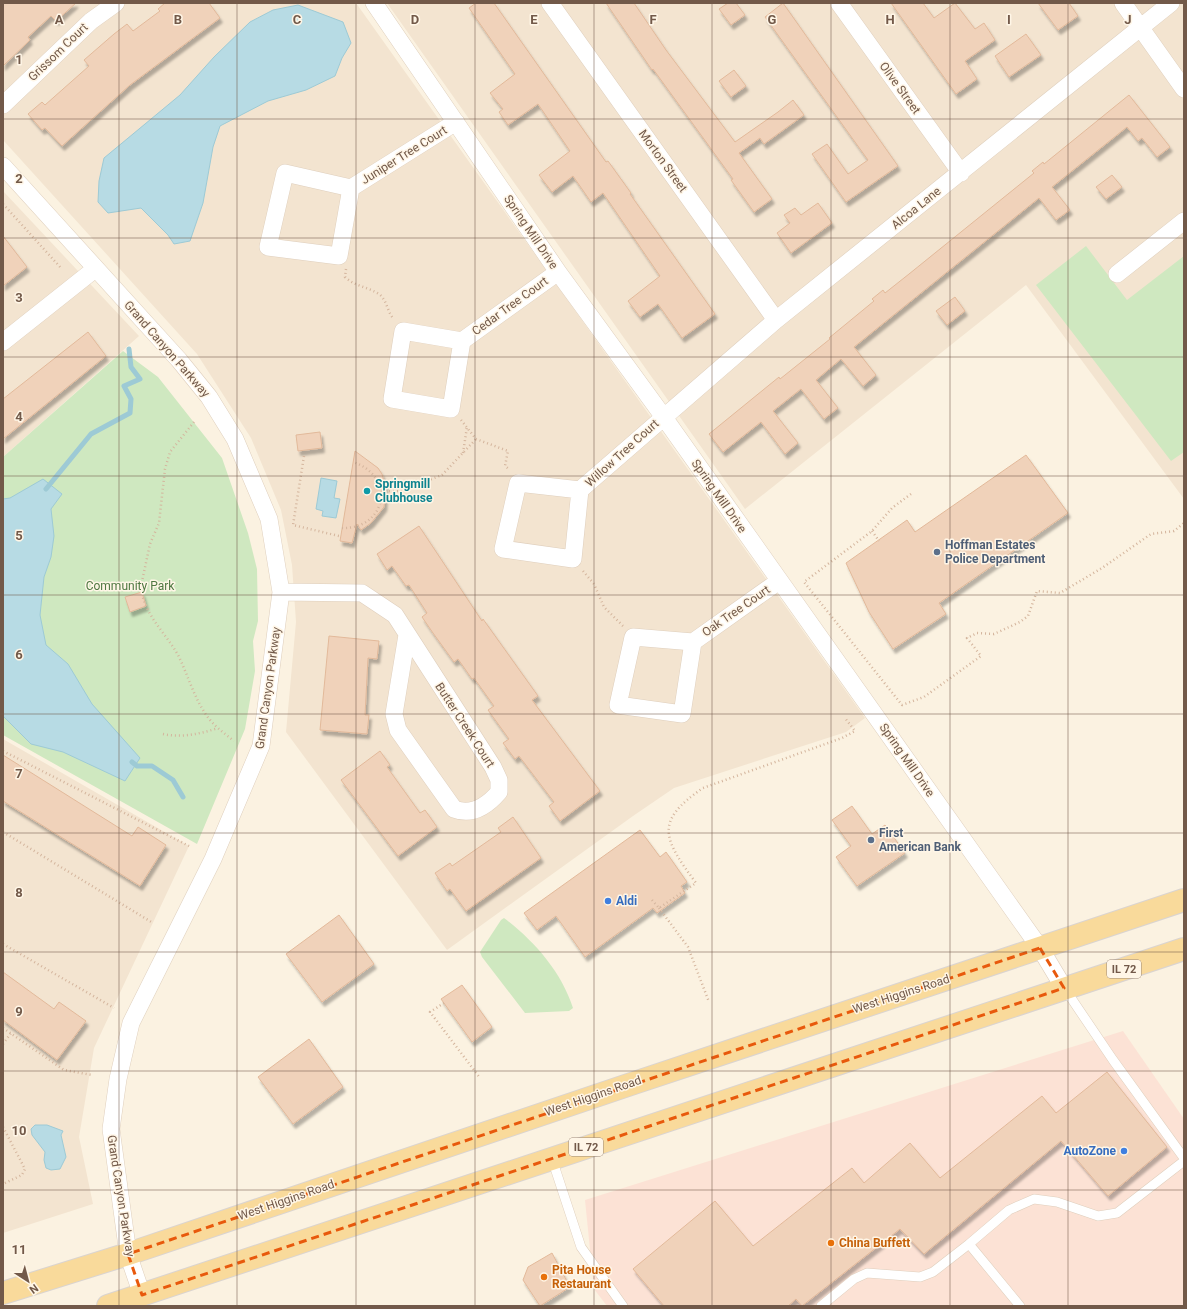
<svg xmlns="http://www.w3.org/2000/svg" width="1187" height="1309" viewBox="0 0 1187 1309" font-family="Roboto,sans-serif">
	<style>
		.residential { fill: #f3e4d0 }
		.commercial { fill: #fce2d5 }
		.green { fill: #cfe8c0 }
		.water { fill: #b7dbe4; stroke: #9dcad5 }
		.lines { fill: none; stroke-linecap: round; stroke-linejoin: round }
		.stream { stroke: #9dcad5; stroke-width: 5 }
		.building { fill: #f0d2ba; stroke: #e2b99a; filter: url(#shadow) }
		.lane-casing { stroke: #dfcfbd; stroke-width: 10 }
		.street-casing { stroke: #dfcfbd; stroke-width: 18 }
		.primary-casing { stroke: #dad4d0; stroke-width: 24 }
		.path { stroke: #d4b59d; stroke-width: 2.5; stroke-dasharray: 1 3; stroke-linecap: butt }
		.lane { stroke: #fff; stroke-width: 9 }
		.street { stroke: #fff; stroke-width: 17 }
		.primary { stroke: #f9da9b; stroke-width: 22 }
		.marked { fill: none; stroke: #e8590c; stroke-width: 3; stroke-dasharray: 8 5; stroke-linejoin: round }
		.grid { fill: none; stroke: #725949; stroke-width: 1; stroke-opacity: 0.55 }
		.culture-dot { fill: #0f9aa8; stroke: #fff6e7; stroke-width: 1.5 }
		.service-dot { fill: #5c6f8a; stroke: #fff6e7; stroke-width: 1.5 }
		.shop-dot { fill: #3f7fe0; stroke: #fff6e7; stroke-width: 1.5 }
		.food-dot { fill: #e8710a; stroke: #fff6e7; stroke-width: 1.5 }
		.labels { text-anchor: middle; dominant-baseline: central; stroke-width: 3; stroke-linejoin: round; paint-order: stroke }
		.shield { fill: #fff6e7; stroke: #9c8878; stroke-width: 1 }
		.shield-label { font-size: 11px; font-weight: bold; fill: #725949 }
		.street-label { font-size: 12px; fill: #725949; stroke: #fff6e7 }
		.culture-label { font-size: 12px; font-weight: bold; fill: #0d838f; stroke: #fff6e7; text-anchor: start }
		.service-label { font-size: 12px; font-weight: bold; fill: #4e5e75; stroke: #fff6e7; text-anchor: start }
		.park-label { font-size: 12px; fill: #4f7842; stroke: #fff6e7 }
		.shop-label { font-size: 12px; font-weight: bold; fill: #366cbe; stroke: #fff6e7; text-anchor: start }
		.food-label { font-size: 12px; font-weight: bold; fill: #c56008; stroke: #fff6e7; text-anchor: start }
		.grid-label { font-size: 13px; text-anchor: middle; font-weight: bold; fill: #725949; stroke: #fff6e7; stroke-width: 3; stroke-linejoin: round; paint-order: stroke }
	</style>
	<defs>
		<filter id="shadow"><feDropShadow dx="2.5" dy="4.5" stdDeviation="1" flood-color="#0004"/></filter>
	</defs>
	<rect width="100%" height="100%" fill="#fbf2e1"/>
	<path class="residential" d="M 3,3 L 356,3 L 865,718 L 846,732 L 674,788 L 633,816 L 447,950 L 286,732 L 296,622 L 292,565 L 281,510 L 251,438 L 197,354 L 3,140 Z
		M 387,3 L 1184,3 L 1184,499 L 1026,285 L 745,509 Z
		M 3,191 L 139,336 L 3,457 Z
		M 3,739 L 189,846 L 94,1048 L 79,1137 L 93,1204 L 3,1233 Z"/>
	<path class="commercial" d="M 1123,1031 L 1184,1119 L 1184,1306 L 607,1306 L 594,1289 L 585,1200 Z"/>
	<path class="green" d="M 1086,246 L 1127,300 L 1184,256 L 1184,452 L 1171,461 L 1036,285 Z
		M 123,351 L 158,377 L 222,458 L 248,533 L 257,569 L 258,621 L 253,641 L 255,671 L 245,729 L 197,844 L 3,735 L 3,457 Z
		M 504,918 C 534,941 561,971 573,1008 L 569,1011 L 525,1013 L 482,957 L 480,952 L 501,920 Z"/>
	<path class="water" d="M 298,5 L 343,22 L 351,43 L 342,58 L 335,76 L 306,90 L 268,101 L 220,126 L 213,147 L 203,203 L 190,241 L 174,244 L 168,235 L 141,208 L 108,213 L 98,202 L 99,181 L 104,158 L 180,95 L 214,57 L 250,22 L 273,10 Z
		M 321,478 L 337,481 L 334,498 L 340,499 L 336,518 L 322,516 L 323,511 L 316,509 Z
		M 43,479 L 62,494 L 51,509 L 54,536 L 51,557 L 44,577 L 40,615 L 46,645 L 68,664 L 92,704 L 140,758 L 125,781 L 63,752 L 31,744 L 3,716 L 3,499 L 10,498 Z
		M 35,1125 L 47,1125 L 63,1131 L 61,1135 L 66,1157 L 60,1169 L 51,1170 L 46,1168 L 44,1160 L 45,1152 L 32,1135 L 31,1129 Z"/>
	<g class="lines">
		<path class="stream" d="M 46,489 L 91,434 L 130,413 L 131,399 L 124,386 L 140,379 L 131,367 L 129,349
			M 132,762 L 137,766 L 152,766 L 173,780 L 183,797"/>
	</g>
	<path class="building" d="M 3,3 L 76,3 L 56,21 L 51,16 L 28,37 L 30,40 L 3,66 Z
		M 165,3 L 209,3 L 220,18 L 130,85 L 62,146 L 45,128 L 42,130 L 28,114 L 42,102 L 45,105 L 89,66 L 84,60 L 114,34 L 127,24 L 133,31 L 160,11 L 158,9 Z
		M 476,3 L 494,3 L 606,162 L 608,161 L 631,193 L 630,194 L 715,314 L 682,338 L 658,304 L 640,317 L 628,301 L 660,276 L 603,193 L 591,202 L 573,176 L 552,192 L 539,175 L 570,151 L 538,104 L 508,125 L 499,112 L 503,109 L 490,93 L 515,74 L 469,8 Z
		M 606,3 L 634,3 L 666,50 L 735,142 L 778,112 L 793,100 L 804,115 L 764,144 L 760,138 L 739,153 L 772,199 L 754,212 L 731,180 L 733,179 L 653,69 L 652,70 Z
		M 728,3 L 736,3 L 745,15 L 731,25 L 719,9 Z
		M 783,3 L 898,166 L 846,202 L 812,154 L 827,144 L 848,174 L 868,160 L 765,17 Z
		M 891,3 L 923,3 L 934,18 L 955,3 L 975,29 L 984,23 L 995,40 L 965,61 L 977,79 L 956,94 Z
		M 1038,3 L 1069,3 L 1078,16 L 1058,30 Z
		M 1026,34 L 1041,55 L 1009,77 L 995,56 Z
		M 734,70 L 746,86 L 731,97 L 719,81 Z
		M 1129,95 L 1170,147 L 1157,157 L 1142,138 L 1138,141 L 1127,127 L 1052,187 L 1070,210 L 1056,220 L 1039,198 L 854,347 L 876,375 L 863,386 L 841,359 L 816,380 L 838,408 L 824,419 L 801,389 L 773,411 L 798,443 L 785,454 L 761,422 L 723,452 L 709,434 L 779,377 L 780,379 L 830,339 L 829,338 L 874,301 L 872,299 L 883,290 L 885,293 L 909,274 L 1034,173 L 1032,171 L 1043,162 L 1044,164 Z
		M 1112,175 L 1122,187 L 1106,199 L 1096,187 Z
		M 818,203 L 832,223 L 791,253 L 777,233 L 790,223 L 784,215 L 795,208 L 801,215 Z
		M 3,236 L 27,267 L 3,286 Z
		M 955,297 L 965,311 L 947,325 L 936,311 Z
		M 88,332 L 106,356 L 3,439 L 3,399 Z
		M 320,432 L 322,448 L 298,451 L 296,435 Z
		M 355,451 L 378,468 L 382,474 L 385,485 L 385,497 L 384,507 L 371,523 L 361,530 L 357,524 L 352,543 L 340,541 Z
		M 1026,455 L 1068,513 L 939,603 L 946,614 L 893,649 L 869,612 L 846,563 L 907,520 L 915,532 Z
		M 419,526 L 482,621 L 483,619 L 538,696 L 532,700 L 600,791 L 560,821 L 549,806 L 554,802 L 519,756 L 515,759 L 503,743 L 509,739 L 488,710 L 494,706 L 474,678 L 472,679 L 458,659 L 454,662 L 433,633 L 422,617 L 427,613 L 409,585 L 406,586 L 392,566 L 387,570 L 377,554 Z
		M 142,592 L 146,606 L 130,612 L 125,597 Z
		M 329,636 L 379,641 L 377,659 L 368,658 L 365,715 L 369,715 L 367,734 L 320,730 Z
		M 380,751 L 390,765 L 387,767 L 420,813 L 425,810 L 437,827 L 398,856 L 341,780 Z
		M 3,755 L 132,836 L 138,827 L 166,845 L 140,886 L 3,801 Z
		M 852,806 L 872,834 L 885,825 L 905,853 L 857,886 L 836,857 L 851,846 L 832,820 Z
		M 513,817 L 541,858 L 466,911 L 450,889 L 447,891 L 435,873 L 450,863 L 452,866 L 501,832 L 498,828 Z
		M 640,830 L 660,857 L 666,852 L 687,882 L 681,886 L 685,893 L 657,913 L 653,908 L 585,957 L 556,916 L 537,930 L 524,913 Z
		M 339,915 L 374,964 L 322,1002 L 286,954 Z
		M 3,972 L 54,1009 L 59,1002 L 86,1021 L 57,1060 L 3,1020 Z
		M 462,985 L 492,1027 L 472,1042 L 441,999 Z
		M 309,1039 L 343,1087 L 293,1124 L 258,1077 Z
		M 1107,1072 L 1167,1147 L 1108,1196 L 1061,1141 L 924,1254 L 900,1229 L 802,1306 L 796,1299 L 788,1306 L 664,1306 L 633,1269 L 715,1201 L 753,1246 L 852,1168 L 864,1183 L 910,1143 L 940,1178 L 1042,1096 L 1056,1113 Z
		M 552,1253 L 570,1287 L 540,1306 L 523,1280 L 528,1267 Z"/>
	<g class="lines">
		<defs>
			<path id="lane" d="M 1065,989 L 1113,1060 L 1184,1158
				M 552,1159 L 581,1247 L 623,1306
				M 969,1244 L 1009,1210 L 1034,1199 L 1057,1202 L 1098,1216 L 1117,1213 L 1184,1161
				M 821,1306 L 854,1279 L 867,1273 L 920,1277 L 933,1272 L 969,1244 L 1020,1306"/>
			<path id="street" d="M 374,3 L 558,272 L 663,416 L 1040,948 L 1064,988
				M 550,3 L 776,320
				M 839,3 L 961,173
				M 1123,3 L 1184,89
				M 3,105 L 91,21 L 116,3
				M 3,166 L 179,360 L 209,397 L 235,439 L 269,519 L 281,592 L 261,746 L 213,859 L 131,1023 L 118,1079 L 111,1129 L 128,1254 L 142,1295
				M 351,188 L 339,256 L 268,247 L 285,173 L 351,188 L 456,122
				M 1117,274 L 1184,221
				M 462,341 L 403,331 L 392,399 L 451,409 L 462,341 L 558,272
				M 3,342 L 95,269
				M 580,490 L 518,483 L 503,549 L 573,559 L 580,490 L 776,320 L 1171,3
				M 281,592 L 362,593 L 395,615 L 493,767 L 499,780 L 499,792 C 487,806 472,816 454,809 L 398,730 L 394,714 L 407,635
				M 693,642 L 682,714 L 618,705 L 633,637 L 693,642 L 779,581"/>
			<path id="primary" d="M 3,1293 L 128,1254 L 634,1083 L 1184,900
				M 108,1306 L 1184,949"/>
		</defs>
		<use href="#lane" class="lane-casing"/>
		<use href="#street" class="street-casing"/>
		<use href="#primary" class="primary-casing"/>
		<path class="path" d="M 3,204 L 61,268
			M 346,269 L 345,277 C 354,286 368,287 379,294 C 387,300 387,311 393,318
			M 461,420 L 476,439 L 508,451 L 505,466 L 509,469
			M 194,422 L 170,452 L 165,469 L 159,523 L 150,544 L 141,586 C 143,614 165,632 178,655 C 188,675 194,698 207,716 C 214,726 224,733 234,741
			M 463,453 L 467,427
			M 304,456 L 293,525 L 339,536
			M 381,491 L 401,491 L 442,475 L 476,439
			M 911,494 L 892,508 L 872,531 L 804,582 L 902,705 L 924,697 L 981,656 L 967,638 L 977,633 L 994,634 L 1020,622 L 1028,616 L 1037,591 L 1060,593 L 1102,568 L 1151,534 L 1174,531 L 1184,523
			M 342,528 C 387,529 396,476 353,462
			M 872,531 L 879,541
			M 583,571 L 594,584 L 604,607 L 623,626
			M 163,734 C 181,738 200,734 218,728
			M 3,751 L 189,846
			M 3,832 L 153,923
			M 652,900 L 659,908 L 696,883 C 664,839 653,822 703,788 L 842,738 L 855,731 L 845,718
			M 659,908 L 688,947 L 709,1002
			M 3,944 L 114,1008
			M 444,1003 L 430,1012 L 480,1078
			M 3,1028 L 64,1070 L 92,1075
			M 3,1044 L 11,1033
			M 3,1127 L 25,1169 L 22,1175 L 3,1184"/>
		<use href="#lane" class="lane"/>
		<use href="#street" class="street"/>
		<use href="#primary" class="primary"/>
	</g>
	<path class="marked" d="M 1040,948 L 1064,988 L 142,1295 L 128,1254 Z"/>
	<path class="grid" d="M 119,3 L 119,1306M 237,3 L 237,1306M 356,3 L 356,1306M 475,3 L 475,1306M 594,3 L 594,1306M 712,3 L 712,1306M 831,3 L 831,1306M 950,3 L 950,1306M 1068,3 L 1068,1306M 3,119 L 1184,119M 3,238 L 1184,238M 3,357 L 1184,357M 3,476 L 1184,476M 3,595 L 1184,595M 3,714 L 1184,714M 3,833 L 1184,833M 3,952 L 1184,952M 3,1071 L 1184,1071M 3,1190 L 1184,1190"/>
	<circle class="culture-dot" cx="367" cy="491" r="4"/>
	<g class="service-dot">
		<circle cx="937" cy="552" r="4"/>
		<circle cx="871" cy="840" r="4"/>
	</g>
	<g class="shop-dot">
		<circle cx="608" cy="901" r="4"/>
		<circle cx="1124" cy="1151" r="4"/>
	</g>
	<g class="food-dot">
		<circle cx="831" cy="1243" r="4"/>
		<circle cx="544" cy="1277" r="4"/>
	</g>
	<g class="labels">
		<g class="shield">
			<rect x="1107" y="960" width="34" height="18" rx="3"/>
			<rect x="569" y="1138" width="34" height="18" rx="3"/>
		</g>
		<g class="shield-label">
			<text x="1124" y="969">IL 72</text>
			<text x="586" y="1147">IL 72</text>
		</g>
		<g class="street-label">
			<text transform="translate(58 52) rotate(-44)">Grissom Court</text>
			<text transform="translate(900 88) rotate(54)">Olive Street</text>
			<text transform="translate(404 155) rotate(-32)">Juniper Tree Court</text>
			<text transform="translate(663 161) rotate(54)">Morton Street</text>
			<text transform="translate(916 208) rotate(-39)">Alcoa Lane</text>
			<text transform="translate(531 232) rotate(56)">Spring Mill Drive</text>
			<text transform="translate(510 306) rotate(-36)">Cedar Tree Court</text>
			<text transform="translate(167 349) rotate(49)">Grand Canyon Parkway</text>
			<text transform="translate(622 453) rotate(-42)">Willow Tree Court</text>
			<text transform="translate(719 496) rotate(55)">Spring Mill Drive</text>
			<text transform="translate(736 611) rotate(-35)">Oak Tree Court</text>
			<text transform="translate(268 688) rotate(-82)">Grand Canyon Parkway</text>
			<text transform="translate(465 725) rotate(57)">Butter Creek Court</text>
			<text transform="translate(907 760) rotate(55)">Spring Mill Drive</text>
			<text transform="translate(901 994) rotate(-18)">West Higgins Road</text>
			<text transform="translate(593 1096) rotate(-19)">West Higgins Road</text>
			<text transform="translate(121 1196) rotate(81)">Grand Canyon Parkway</text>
			<text transform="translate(286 1200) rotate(-19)">West Higgins Road</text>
		</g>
		<g class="culture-label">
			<text x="375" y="484">Springmill<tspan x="375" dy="14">Clubhouse</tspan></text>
		</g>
		<g class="service-label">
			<text x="945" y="545">Hoffman Estates<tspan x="945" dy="14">Police Department</tspan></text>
			<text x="879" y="833">First<tspan x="879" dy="14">American Bank</tspan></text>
		</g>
		<g class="park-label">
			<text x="130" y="586">Community Park</text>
		</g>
		<g class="shop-label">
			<text x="616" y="901">Aldi</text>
			<text x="1116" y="1151" text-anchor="end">AutoZone</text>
		</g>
		<g class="food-label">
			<text x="839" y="1243">China Buffett</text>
			<text x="552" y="1270">Pita House<tspan x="552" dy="14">Restaurant</tspan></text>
		</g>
	</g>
	<g class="grid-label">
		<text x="59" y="24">A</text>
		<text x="178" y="24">B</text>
		<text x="297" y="24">C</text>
		<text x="415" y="24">D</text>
		<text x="534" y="24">E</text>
		<text x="653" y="24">F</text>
		<text x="772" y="24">G</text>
		<text x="890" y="24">H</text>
		<text x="1009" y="24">I</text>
		<text x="1128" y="24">J</text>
		<text x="19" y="64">1</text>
		<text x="19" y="183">2</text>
		<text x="19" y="302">3</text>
		<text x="19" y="421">4</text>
		<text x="19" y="540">5</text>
		<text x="19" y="659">6</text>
		<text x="19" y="778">7</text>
		<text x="19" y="897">8</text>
		<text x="19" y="1016">9</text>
		<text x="19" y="1135">10</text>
		<text x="19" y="1254">11</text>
	</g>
	<rect width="1187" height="1309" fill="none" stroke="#725949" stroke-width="8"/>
	<g transform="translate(28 1281) rotate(144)" stroke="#fff6e7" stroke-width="3" paint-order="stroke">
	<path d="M0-3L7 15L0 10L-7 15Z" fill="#725949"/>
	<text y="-6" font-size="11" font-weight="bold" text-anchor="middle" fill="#725949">N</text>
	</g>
</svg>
